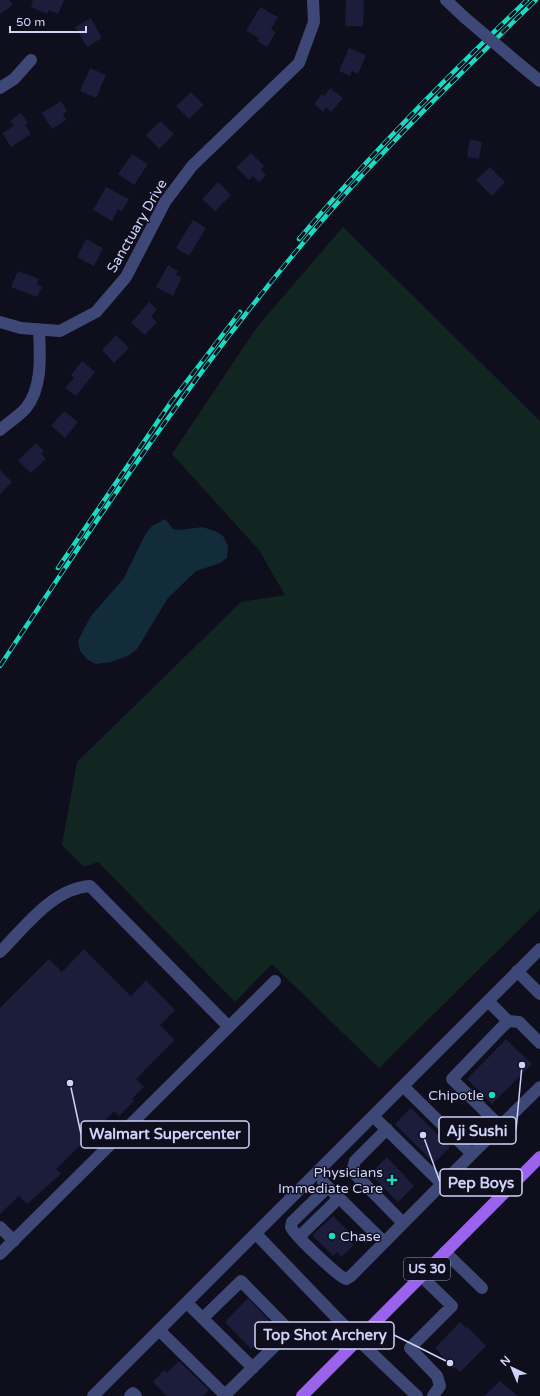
<svg xmlns="http://www.w3.org/2000/svg" width="540" height="1396" viewBox="0 0 540 1396" font-family="'Varela Round',sans-serif">
	<style>
		.green { fill: #122621 }
		.water { fill: #122c3c }
		.building { fill: #1c1c3b }
		.lines { fill: none; stroke-linecap: round; stroke-linejoin: round }
		.minor { stroke: #3e4876; stroke-width: 12 }
		.major { stroke: #9b62ed; stroke-width: 12 }
		.rail-casing { stroke: #19dbc4; stroke-width: 4.5 }
		.rail { stroke: #0e0e1c; stroke-width: 3; stroke-dasharray: 9; stroke-linecap: butt }
		.minor-bridge { stroke: #3e4876; stroke-width: 12 }
		.poi-dot { fill: #19dbc4; stroke: #0e0e1c; stroke-width: 1.5 }
		.labels { text-anchor: middle; dominant-baseline: central; stroke-width: 3; stroke-linejoin: round; paint-order: stroke }
		.shield { fill: #0e0e1c; stroke: #9598b7; stroke-width: 1 }
		.shield-label { font-size: 13px; font-weight: bold; fill: #cfd3f9 }
		.street-label { font-size: 14px; fill: #cfd3f9; stroke: #0e0e1c }
		.poi-label { font-size: 14px; fill: #cfd3f9; stroke: #0e0e1c; text-anchor: end }
		.leader { fill: none; stroke: #cfd3f9; stroke-width: 1.5 }
		.callout-dot { fill: #cfd3f9; stroke: #0e0e1c; stroke-width: 1.5 }
		.callout { fill: #0e0e1c; stroke: #cfd3f9; stroke-width: 1.5 }
		.callout-label { font-size: 15px; text-anchor: middle; font-weight: bold; fill: #cfd3f9 }
	</style>
	<rect width="100%" height="100%" fill="#0e0e1c"/>
	<path class="green" d="M 343,227 L 540,421 L 540,909 L 379,1068 L 272,964 L 235,1002 L 98,862 L 84,867 L 62,845 L 77,762 L 241,602 L 285,595 L 259,550 L 172,454 L 257,327 Z"/>
	<path class="water" d="M 165,519 L 173,529 L 179,530 L 203,527 L 217,532 L 223,536 L 228,546 L 227,558 L 220,563 L 196,571 L 168,598 L 137,649 L 128,656 L 111,662 L 96,664 L 88,660 L 80,651 L 78,641 L 84,629 L 91,616 L 124,578 L 145,535 L 152,526 Z"/>
	<path class="building" d="M 0,0 L 9,0 L 13,5 L 0,14 Z
		M 33,0 L 64,0 L 58,14 L 49,10 L 47,14 L 31,7 Z
		M 346,0 L 364,0 L 363,26 L 345,26 Z
		M 260,7 L 278,17 L 271,29 L 276,32 L 267,47 L 257,41 L 259,38 L 246,31 Z
		M 91,18 L 102,38 L 87,47 L 75,27 Z
		M 349,48 L 366,55 L 358,74 L 352,71 L 350,76 L 339,71 Z
		M 90,68 L 106,75 L 96,98 L 80,91 Z
		M 330,88 L 343,98 L 331,112 L 326,107 L 323,112 L 314,104 L 322,94 L 324,96 Z
		M 191,92 L 204,105 L 189,119 L 176,106 Z
		M 61,101 L 67,111 L 63,114 L 66,120 L 52,129 L 42,113 Z
		M 21,113 L 28,123 L 25,125 L 31,134 L 11,147 L 2,133 L 14,126 L 10,121 Z
		M 160,121 L 174,134 L 159,149 L 146,135 Z
		M 470,139 L 482,142 L 479,159 L 467,157 Z
		M 251,153 L 264,166 L 261,169 L 266,175 L 259,182 L 253,176 L 249,180 L 236,167 Z
		M 132,154 L 148,164 L 134,185 L 118,174 Z
		M 490,167 L 505,182 L 492,196 L 476,180 Z
		M 218,182 L 231,195 L 215,211 L 202,199 Z
		M 106,187 L 129,199 L 122,211 L 118,209 L 112,221 L 93,210 Z
		M 193,220 L 206,228 L 189,256 L 176,248 Z
		M 86,239 L 103,248 L 94,266 L 77,257 Z
		M 168,265 L 178,271 L 176,275 L 182,277 L 173,296 L 156,287 Z
		M 18,271 L 39,279 L 37,284 L 42,287 L 37,297 L 11,287 Z
		M 149,302 L 157,309 L 151,317 L 157,322 L 145,335 L 131,323 Z
		M 116,335 L 129,348 L 114,363 L 102,350 Z
		M 82,361 L 95,372 L 76,396 L 65,388 L 74,378 L 71,375 Z
		M 64,411 L 78,422 L 65,438 L 51,426 Z
		M 36,443 L 44,451 L 41,454 L 46,459 L 31,473 L 18,461 Z
		M 0,470 L 12,482 L 0,494 Z
		M 84,949 L 131,996 L 146,980 L 175,1010 L 160,1025 L 175,1040 L 136,1079 L 144,1087 L 132,1099 L 134,1101 L 119,1116 L 114,1111 L 56,1169 L 61,1174 L 27,1204 L 19,1196 L 0,1214 L 0,1008 L 49,959 L 62,972 Z
		M 506,1039 L 532,1064 L 492,1104 L 467,1079 Z
		M 411,1108 L 450,1147 L 434,1163 L 395,1124 Z
		M 387,1157 L 414,1186 L 398,1202 L 370,1174 Z
		M 333,1216 L 353,1236 L 349,1240 L 354,1245 L 341,1257 L 337,1252 L 333,1256 L 312,1235 Z
		M 248,1298 L 274,1326 L 251,1349 L 225,1322 Z
		M 460,1322 L 467,1329 L 468,1327 L 486,1346 L 460,1372 L 455,1367 L 453,1369 L 435,1348 Z
		M 179,1361 L 209,1390 L 203,1396 L 167,1396 L 153,1382 L 164,1370 L 167,1373 Z
		M 500,1381 L 518,1396 L 484,1396 Z"/>
	<g class="lines">
		<path class="minor" d="M 446,0 L 464,17
			M 518,63 L 540,81
			M 0,88 L 14,79 L 31,60
			M 0,322 L 21,328 L 60,331 L 96,312 L 126,277 L 165,202 L 192,166 L 299,63 L 314,22 L 313,0
			M 0,430 C 8,423 19,416 26,408 C 43,387 40,354 39,329
			M 0,952 C 24,928 53,888 90,886 L 229,1027
			M 517,971 L 540,994
			M 488,1001 L 508,1021 L 519,1022 L 540,1043
			M 403,1086 L 472,1154 L 442,1184
			M 500,1126 L 452,1079 L 508,1021
			M 387,1129 L 355,1161 L 352,1171 L 403,1223
			M 472,1154 L 540,1087
			M 323,1182 L 384,1242
			M 328,1187 L 292,1222 L 291,1227 C 293,1234 339,1277 346,1279 L 351,1276 L 442,1184 L 373,1116
			M 0,1227 L 14,1241
			M 256,1234 L 357,1339 L 417,1396
			M 303,1242 L 301,1237 L 303,1233 L 339,1198
			M 445,1252 L 482,1288
			M 0,1254 L 275,981
			M 421,1276 L 452,1306 L 410,1348 L 437,1376 L 440,1386 L 433,1396
			M 187,1303 L 253,1368
			M 203,1318 L 241,1281 L 290,1331 L 224,1396
			M 159,1330 L 225,1395
			M 93,1396 L 540,949
			M 130,1396 L 133,1393 L 136,1396"/>
		<path class="major" d="M 302,1396 L 540,1157"/>
		<defs>
			<path id="rail" d="M 299,239 C 370,154 447,77 527,0
				M 58,568 L 171,402 L 240,312
				M 0,666 C 106,505 212,345 340,200 C 402,130 469,65 536,0"/>
		</defs>
		<use href="#rail" class="rail-casing"/>
		<use href="#rail" class="rail"/>
		<path class="minor-bridge" d="M 464,17 L 518,63"/>
	</g>
	<g class="poi-dot">
		<circle cx="492" cy="1095" r="4"/>
		<path d="M390 1174h4v4h4v4h-4v4h-4v-4h-4v-4h4z"/>
		<circle cx="332" cy="1236" r="4"/>
	</g>
	<g class="labels">
		<rect class="shield" x="404" y="1258" width="46" height="22" rx="3"/>
		<g class="shield-label">
			<text x="427" y="1269">US 30</text>
		</g>
		<g class="street-label">
			<text transform="translate(137 226) rotate(-60)">Sanctuary Drive</text>
		</g>
		<g class="poi-label">
			<text x="484" y="1095">Chipotle</text>
			<text x="383" y="1172">Physicians<tspan x="383" dy="16">Immediate Care</tspan></text>
			<text x="340" y="1236" text-anchor="start">Chase</text>
		</g>
	</g>
	<path class="leader" d="M522 1065L516 1130M70 1083L81 1134M423 1135L440 1182M450 1363L394 1335"/>
	<g class="callout-dot">
		<circle cx="522" cy="1065" r="4"/>
		<circle cx="70" cy="1083" r="4"/>
		<circle cx="423" cy="1135" r="4"/>
		<circle cx="450" cy="1363" r="4"/>
	</g>
	<g class="callout">
		<rect x="439" y="1117" width="77" height="27" rx="4"/>
		<rect x="81" y="1121" width="168" height="27" rx="4"/>
		<rect x="440" y="1169" width="82" height="27" rx="4"/>
		<rect x="255" y="1322" width="139" height="27" rx="4"/>
	</g>
	<g class="callout-label">
		<text x="477" y="1136">Aji Sushi</text>
		<text x="165" y="1139">Walmart Supercenter</text>
		<text x="481" y="1188">Pep Boys</text>
		<text x="325" y="1340">Top Shot Archery</text>
	</g>
	<g transform="translate(512 1368) rotate(316)" stroke="#0e0e1c" stroke-width="3" paint-order="stroke">
	<path d="M0-3L7 15L0 10L-7 15Z" fill="#cfd3f9"/>
	<text y="-6" font-size="11" font-weight="bold" text-anchor="middle" fill="#cfd3f9">N</text>
	</g>
	<path d="M10 26v6h76v-6" fill="none" stroke="#cfd3f9" stroke-width="2"/>
	<text x="16" y="26" font-size="12" fill="#cfd3f9" stroke="#0e0e1c" stroke-width="3" paint-order="stroke">50 m</text>
</svg>
